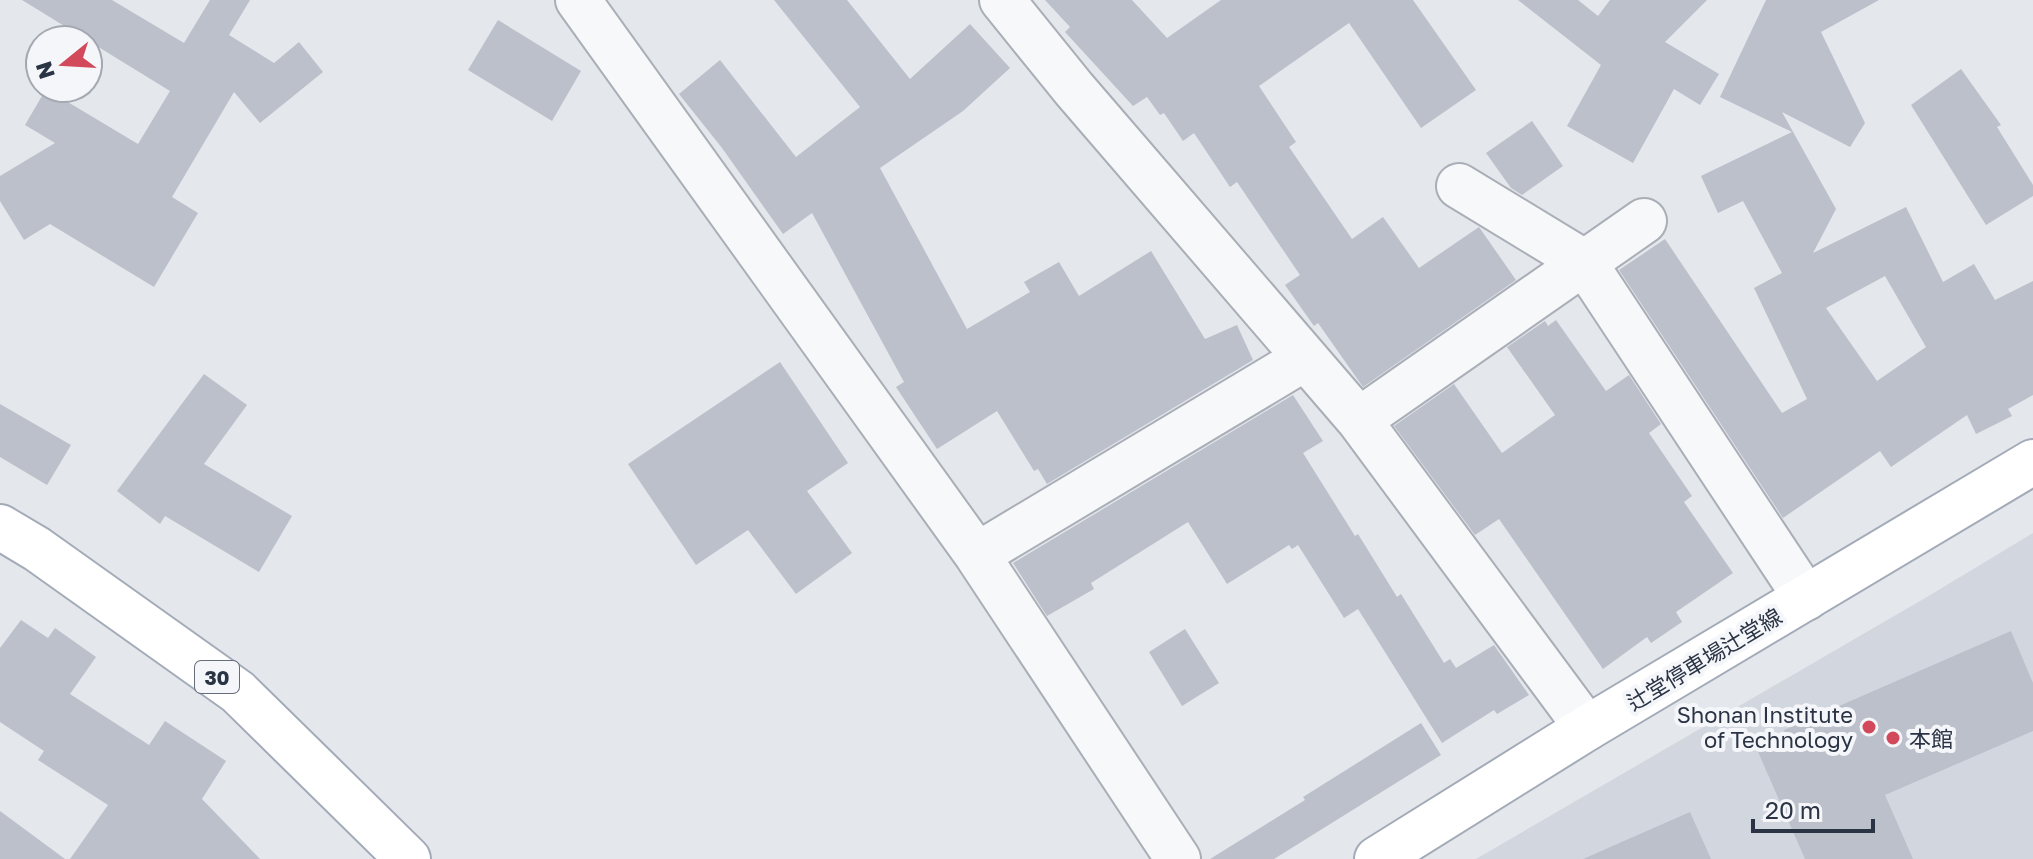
<svg xmlns="http://www.w3.org/2000/svg" width="2033" height="859" viewBox="0 0 2033 859" font-family="'Golos Text','Noto Sans JP',sans-serif">
	<style>
		.built { fill: #d2d6de }
		.building { fill: #bbc0ca; fill-rule: evenodd }
		.lines { fill: none; stroke-linecap: round; stroke-linejoin: round }
		.minor-casing { stroke: #a9aeb7; stroke-width: 48 }
		.major-casing { stroke: #a3abb8; stroke-width: 48 }
		.minor { stroke: #f7f8fa; stroke-width: 44 }
		.major { stroke: #fff; stroke-width: 44 }
		.poi-dot { fill: #d1495b; stroke: #f4f6f9; stroke-width: 3 }
		.labels { text-anchor: middle; dominant-baseline: central; stroke-width: 8; stroke-linejoin: round; paint-order: stroke }
		.shield { fill: #f4f6f9; stroke: #676e7b; stroke-width: 2 }
		.shield-label { font-size: 20px; font-weight: bold; fill: #2b3445 }
		.street-label { font-size: 22px; fill: #2b3445; stroke: #f4f6f9 }
		.poi-label { font-size: 22px; fill: #2b3445; stroke: #f4f6f9; text-anchor: end }
	</style>
	<rect width="100%" height="100%" fill="#e4e7ec"/>
	<path class="built" d="M 2033,533 L 2033,859 L 1476,859 L 1932,594 Z"/>
	<path class="building" d="M 22,0 L 112,0 L 184,43 L 210,0 L 250,0 L 229,35 L 274,63 L 299,42 L 323,72 L 260,123 L 234,92 L 172,197 L 198,213 L 154,287 L 50,224 L 24,240 L 0,201 L 0,176 L 55,143 L 25,125 L 46,89 L 138,144 L 170,91 Z
		M 774,0 L 847,0 L 910,79 L 970,24 L 1010,68 L 963,111 L 880,168 L 967,329 L 1030,292 L 1024,282 L 1059,262 L 1079,296 L 1151,251 L 1205,339 L 1237,325 L 1253,360 L 1047,484 L 1038,469 L 1034,471 L 997,411 L 937,449 L 896,387 L 904,382 L 812,213 L 783,234 L 722,148 L 679,94 L 720,60 L 796,157 L 860,107 Z
		M 1045,0 L 1132,0 L 1167,38 L 1221,0 L 1413,0 L 1476,90 L 1421,128 L 1349,23 L 1259,86 L 1296,142 L 1289,147 L 1352,239 L 1383,217 L 1419,268 L 1479,227 L 1516,280 L 1363,387 L 1318,323 L 1314,326 L 1285,285 L 1300,275 L 1237,182 L 1230,187 L 1194,133 L 1183,141 L 1164,113 L 1160,115 L 1147,97 L 1133,106 L 1065,32 L 1070,27 Z
		M 1518,0 L 1578,0 L 1598,16 L 1610,0 L 1707,0 L 1665,42 L 1719,74 L 1700,105 L 1674,89 L 1633,163 L 1567,126 L 1601,65 Z
		M 1766,0 L 1879,0 L 1821,32 L 1865,123 L 1850,147 L 1782,112 L 1836,209 L 1813,253 L 1906,207 L 1943,282 L 1974,264 L 1995,300 L 2033,281 L 2033,395 L 2008,409 L 2012,416 L 1976,434 L 1967,415 L 1891,467 L 1880,451 L 1783,518 L 1619,270 L 1665,239 L 1782,413 L 1807,399 L 1754,288 L 1782,273 L 1743,201 L 1718,213 L 1701,176 L 1792,132 L 1720,97 ZM 1885,276 L 1926,347 L 1877,381 L 1826,308 Z
		M 498,20 L 581,71 L 552,121 L 468,70 Z
		M 1961,69 L 2001,125 L 1997,127 L 2033,185 L 2033,196 L 1986,225 L 1911,105 Z
		M 1532,121 L 1563,166 L 1522,195 L 1511,188 L 1486,153 Z
		M 1556,320 L 1606,391 L 1629,375 L 1661,424 L 1649,433 L 1692,496 L 1684,502 L 1733,573 L 1676,612 L 1682,622 L 1651,643 L 1647,637 L 1603,669 L 1499,519 L 1475,535 L 1394,426 L 1454,384 L 1502,453 L 1555,415 L 1507,347 L 1545,321 L 1548,326 Z
		M 780,362 L 848,463 L 807,491 L 852,553 L 796,594 L 748,530 L 696,565 L 628,464 Z
		M 204,374 L 247,405 L 204,464 L 292,516 L 259,572 L 165,516 L 160,524 L 117,491 Z
		M 1293,395 L 1323,441 L 1303,453 L 1355,536 L 1358,534 L 1397,597 L 1401,594 L 1444,663 L 1450,659 L 1456,668 L 1494,645 L 1529,695 L 1497,714 L 1494,710 L 1442,743 L 1358,609 L 1344,618 L 1298,545 L 1292,549 L 1289,545 L 1227,584 L 1188,522 L 1091,583 L 1094,589 L 1047,616 L 1013,563 Z
		M 0,404 L 71,445 L 47,485 L 0,457 Z
		M 21,620 L 48,638 L 55,628 L 96,657 L 70,694 L 149,745 L 165,721 L 226,761 L 202,799 L 260,859 L 70,859 L 108,805 L 38,760 L 44,751 L 0,722 L 0,648 Z
		M 1185,629 L 1219,683 L 1182,706 L 1149,652 Z
		M 2011,631 L 2033,683 L 2033,731 L 1885,795 L 1913,859 L 1805,859 L 1755,745 L 1785,732 L 1784,730 Z
		M 1421,723 L 1441,755 L 1274,859 L 1210,859 L 1305,800 L 1303,797 Z
		M 0,811 L 65,859 L 0,859 Z
		M 1690,812 L 1711,859 L 1583,859 Z"/>
	<g class="lines">
		<defs>
			<path id="minor" d="M 578,0 L 977,555 L 1178,859
				M 1002,0 L 1074,89 L 1359,420 L 1587,728
				M 1459,186 L 1584,262 L 1806,598
				M 1359,420 L 1644,221
				M 977,555 L 1304,359"/>
			<path id="major" d="M 0,527 L 37,549 L 238,692 L 408,859
				M 1377,859 L 1587,728 L 2033,462"/>
		</defs>
		<use href="#minor" class="minor-casing"/>
		<use href="#major" class="major-casing"/>
		<use href="#minor" class="minor"/>
		<use href="#major" class="major"/>
	</g>
	<g class="poi-dot">
		<circle cx="1869" cy="727" r="8"/>
		<circle cx="1893" cy="738" r="8"/>
	</g>
	<g class="labels">
		<rect class="shield" x="195" y="661" width="44" height="32" rx="6"/>
		<g class="shield-label">
			<text x="217" y="677">30</text>
		</g>
		<g class="street-label">
			<text transform="translate(1704 659) rotate(-31)">辻堂停車場辻堂線</text>
		</g>
		<g class="poi-label">
			<text x="1853" y="714">Shonan Institute<tspan x="1853" dy="25">of Technology</tspan></text>
			<text x="1909" y="738" text-anchor="start">本館</text>
		</g>
	</g>
	<g transform="translate(64 64) rotate(252)"><circle r="38" fill="#f4f6f9" stroke="#a4a8b1" stroke-width="2"/>
	<path d="M0-6L14 30L0 20L-14 30Z" fill="#d1495b"/>
	<text y="-12" font-size="22" font-weight="bold" text-anchor="middle" fill="#2b3445">N</text>
	</g>
	<path d="M1753 819v12h120v-12" fill="none" stroke="#2b3445" stroke-width="4"/>
	<text x="1765" y="819" font-size="24" fill="#2b3445" stroke="#f4f6f9" stroke-width="6" paint-order="stroke">20 m</text>
</svg>
